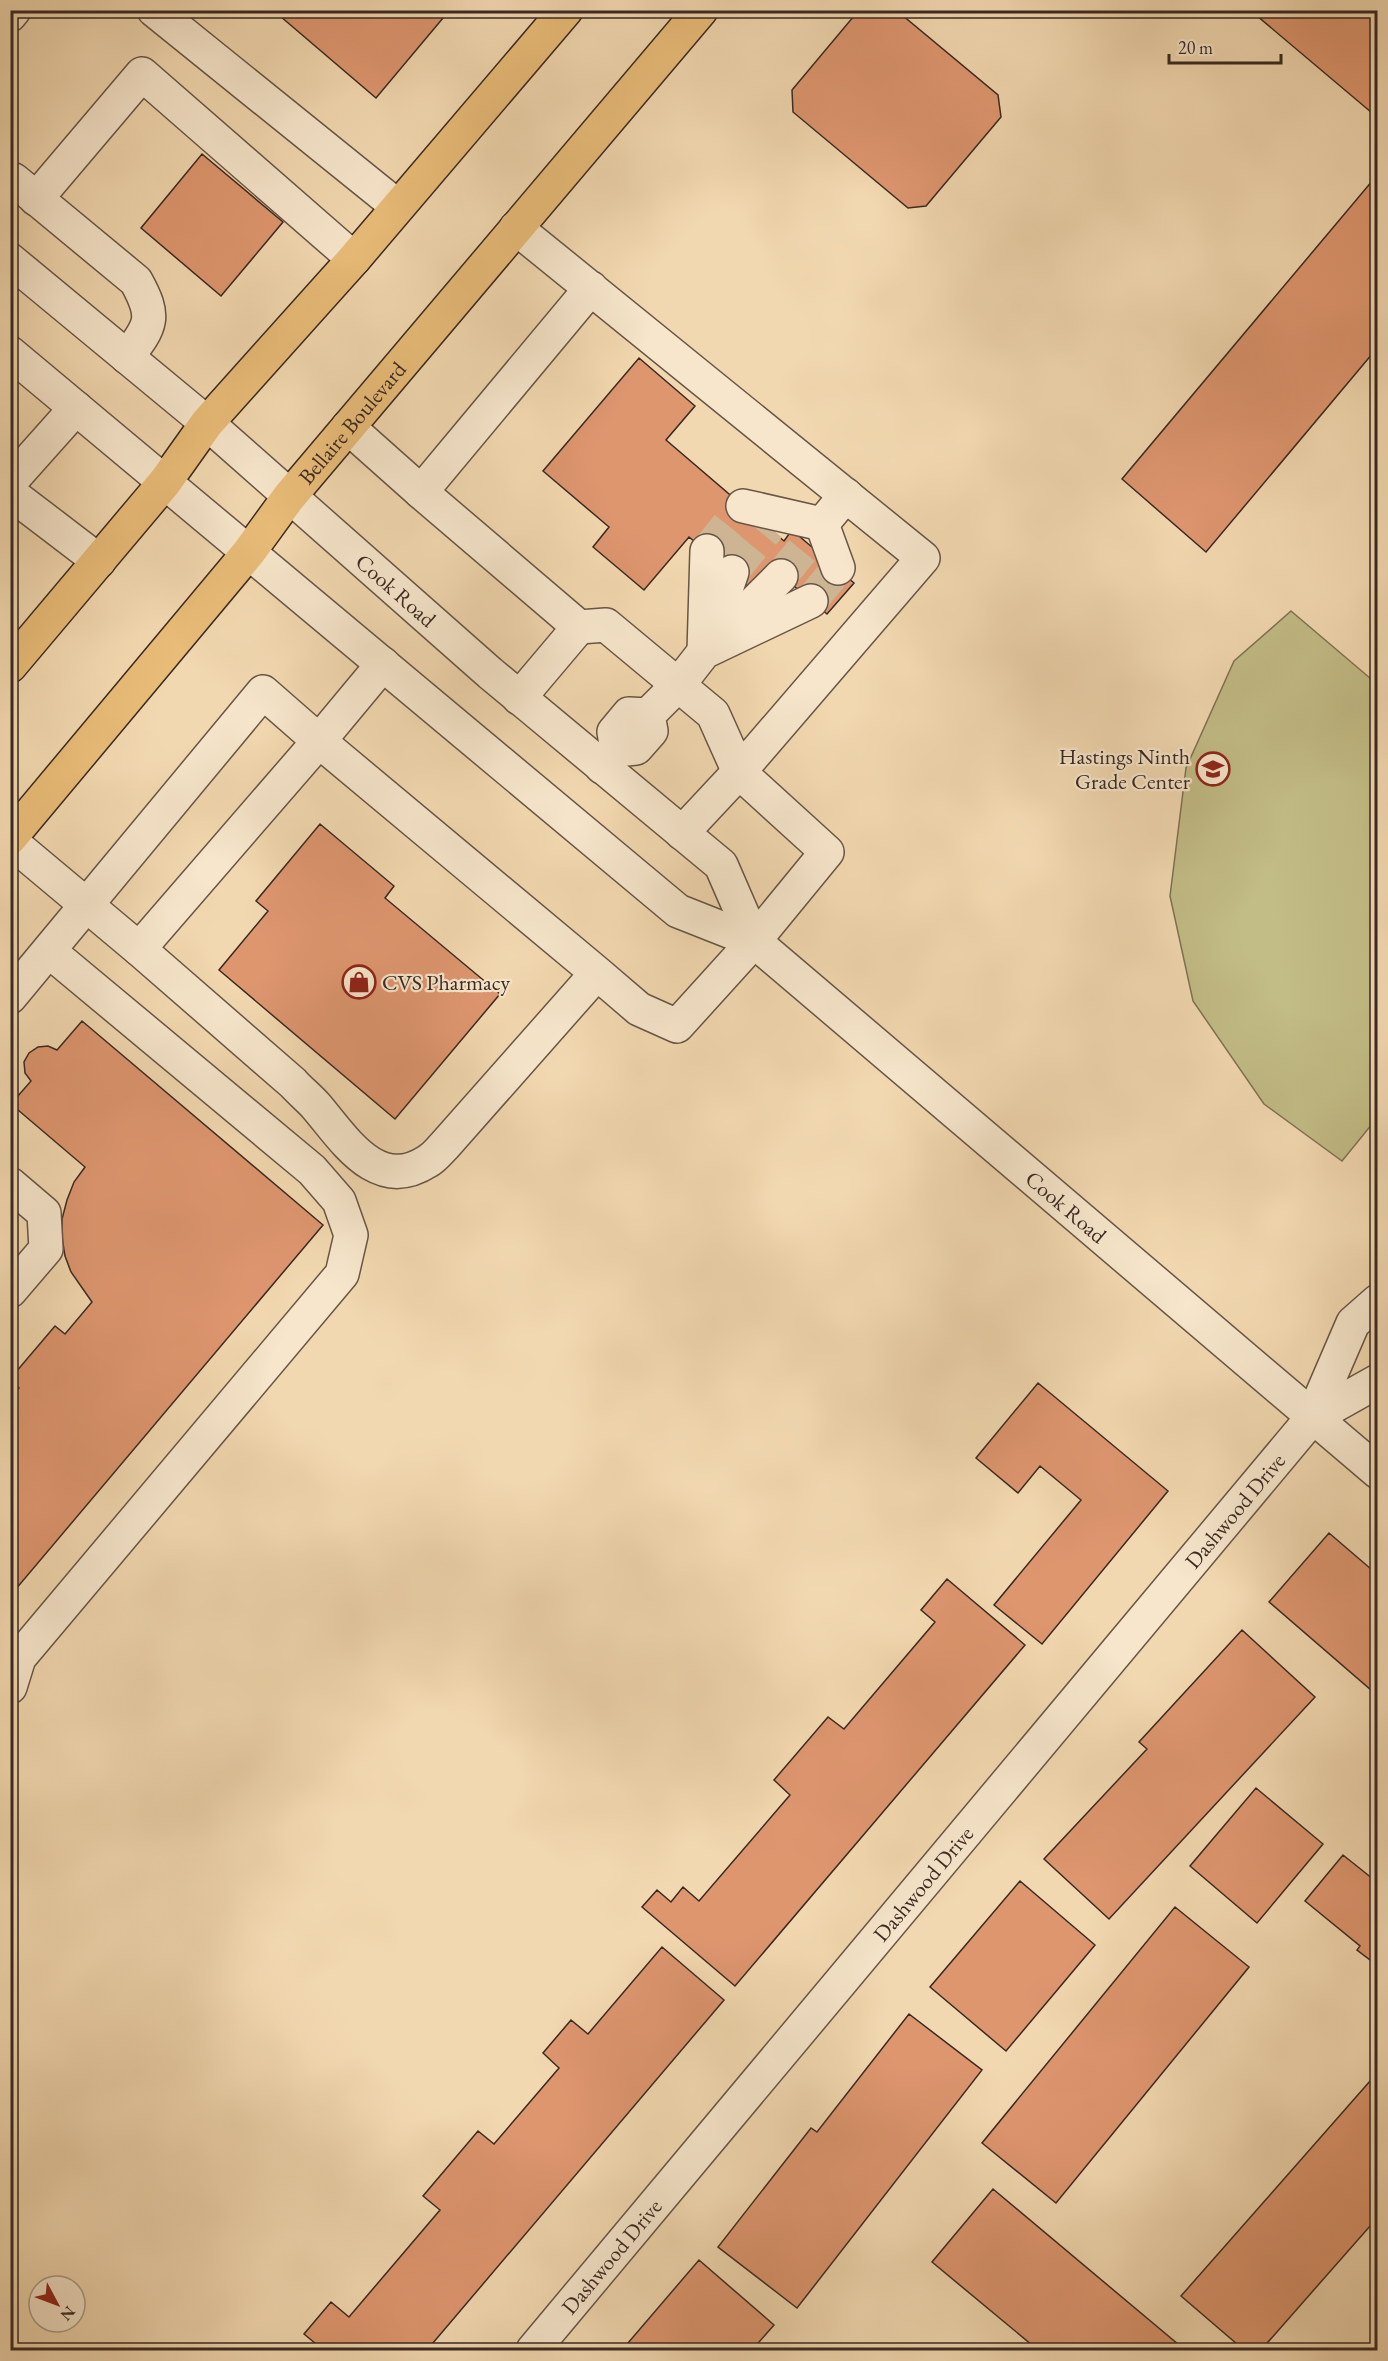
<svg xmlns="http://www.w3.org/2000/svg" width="1388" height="2361" viewBox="0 0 1388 2361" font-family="'EB Garamond',serif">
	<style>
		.green { fill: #c2bc86; stroke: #7e7254; stroke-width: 1.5 }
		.building { fill: #de966f; stroke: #392923; stroke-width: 1.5 }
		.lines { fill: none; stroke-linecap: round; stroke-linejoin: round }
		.minor-tunnel { stroke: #cdb594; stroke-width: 33; stroke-dasharray: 33 16; stroke-linecap: butt }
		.minor-casing { stroke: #675546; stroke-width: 36 }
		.major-casing { stroke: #392923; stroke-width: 36 }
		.minor { stroke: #f7e6cc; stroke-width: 33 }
		.major { stroke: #e9bc78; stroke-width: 33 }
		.labels { text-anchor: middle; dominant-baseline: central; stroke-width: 4.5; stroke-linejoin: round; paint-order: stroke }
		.street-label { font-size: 22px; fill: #392923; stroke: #f7e6cc }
		.poi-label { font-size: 22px; fill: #392923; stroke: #f7e6cc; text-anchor: end }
	</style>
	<rect width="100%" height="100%" fill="#f2d8b0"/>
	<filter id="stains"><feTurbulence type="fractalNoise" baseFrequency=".00333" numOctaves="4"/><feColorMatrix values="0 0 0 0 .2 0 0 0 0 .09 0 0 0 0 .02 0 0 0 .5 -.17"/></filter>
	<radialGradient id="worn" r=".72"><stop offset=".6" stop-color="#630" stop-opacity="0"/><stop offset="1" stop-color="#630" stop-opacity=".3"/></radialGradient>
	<path class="green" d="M 1291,611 L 1377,684 L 1377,1118 L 1342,1161 L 1264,1104 L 1193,1001 L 1170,896 L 1186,768 L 1234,661 Z"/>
	<path class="building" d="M 273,10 L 434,10 L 443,18 L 376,98 Z
		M 859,10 L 896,10 L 998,95 L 1001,117 L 926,206 L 908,208 L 793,112 L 792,90 Z
		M 1250,10 L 1378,10 L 1378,118 Z
		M 202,154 L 283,222 L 221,296 L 141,228 Z
		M 1378,174 L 1378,347 L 1206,552 L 1122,479 Z
		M 639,358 L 695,406 L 666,440 L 784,541 L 792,530 L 854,583 L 827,614 L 769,565 L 750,588 L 689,537 L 644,590 L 593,547 L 609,527 L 543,471 Z
		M 320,824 L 394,886 L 385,898 L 500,994 L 395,1119 L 219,970 L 268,911 L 256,901 Z
		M 82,1021 L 323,1225 L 10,1596 L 10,1398 L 19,1388 L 10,1379 L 55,1326 L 65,1334 L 92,1302 L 71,1272 L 65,1256 L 62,1237 L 62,1219 L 67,1200 L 74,1182 L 85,1167 L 11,1104 L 31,1081 L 25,1073 L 24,1062 L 29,1053 L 38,1047 L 48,1046 L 57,1050 Z
		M 1038,1383 L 1168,1491 L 1042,1644 L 994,1605 L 1081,1500 L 1040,1466 L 1018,1493 L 976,1458 Z
		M 1329,1533 L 1378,1575 L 1378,1696 L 1269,1602 Z
		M 947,1579 L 1025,1645 L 735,1986 L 642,1907 L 657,1890 L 671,1902 L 683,1887 L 699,1901 L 790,1795 L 774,1780 L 828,1717 L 844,1729 L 935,1622 L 921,1610 Z
		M 1242,1630 L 1315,1697 L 1109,1919 L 1044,1859 L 1147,1749 L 1139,1742 Z
		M 1256,1788 L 1323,1844 L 1257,1923 L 1190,1866 Z
		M 1343,1855 L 1378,1883 L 1378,1966 L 1357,1950 L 1360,1946 L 1305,1901 Z
		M 1020,1881 L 1095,1945 L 1006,2051 L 930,1987 Z
		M 1175,1907 L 1249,1967 L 1056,2203 L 982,2143 Z
		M 662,1947 L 724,2000 L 427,2350 L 310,2350 L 316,2344 L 304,2334 L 331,2302 L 349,2317 L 440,2210 L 423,2196 L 478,2131 L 494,2144 L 559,2068 L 543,2053 L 571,2020 L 588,2034 Z
		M 909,2014 L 982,2070 L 797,2308 L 718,2247 L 811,2128 L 817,2132 Z
		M 1378,2072 L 1378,2217 L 1261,2350 L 1244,2350 L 1181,2296 Z
		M 993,2189 L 1185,2350 L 1038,2350 L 932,2262 Z
		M 699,2260 L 774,2325 L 752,2350 L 622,2350 Z"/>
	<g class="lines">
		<path class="minor-tunnel" d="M 707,551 L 743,506
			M 732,572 L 769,527
			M 781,576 L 808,543
			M 811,601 L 838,568"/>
		<defs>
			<g id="minor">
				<path d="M 154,10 L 397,206"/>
				<path d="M 10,15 L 14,10"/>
				<path d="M 10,183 L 14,180 L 136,281 C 156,317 152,325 127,357"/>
				<path d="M 36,199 L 142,74 L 354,259"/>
				<path d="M 516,228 L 923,558 L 739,772 L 713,714 L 606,625 L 579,627 L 421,492 L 591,288"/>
				<path id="s1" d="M 10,260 L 207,423 L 490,673 L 721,865 L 754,941"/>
				<path id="s2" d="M 10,353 L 678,911 L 754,941 L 1378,1472"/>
				<path d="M 348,427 L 421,492"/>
				<path d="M 10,482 L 76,408"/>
				<path d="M 10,493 L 99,561"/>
				<path d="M 743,506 L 822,524"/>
				<path d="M 838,568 L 822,524 L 846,495"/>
				<path d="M 715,622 L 732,572"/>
				<path d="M 723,634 L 781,576"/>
				<path d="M 704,652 L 707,551"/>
				<path d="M 519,698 L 579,627"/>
				<path d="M 617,750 L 614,732 L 629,714 L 648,715"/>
				<path d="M 602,767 L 617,750 L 636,748 L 651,731 L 648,715 L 679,684 L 704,652 L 811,601"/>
				<path d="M 10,841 L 139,949"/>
				<path d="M 597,973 L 445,1145 C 440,1150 435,1157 428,1161 C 377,1194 345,1140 316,1106 C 309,1098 300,1091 293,1083 L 139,949 L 319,741 L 597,973 L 639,1009 L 677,1026 L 754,941 L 827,852 L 739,772 L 682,833"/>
				<path d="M 10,997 L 263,692 L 319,741 L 383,664"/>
				<path d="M 10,1184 L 44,1213 L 46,1249 L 10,1291"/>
				<path d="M 1378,1301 L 1353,1323 L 1312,1418 L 1378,1381"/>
				<path d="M 10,1687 L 19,1658 L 342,1274 L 351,1235 L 339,1201 L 312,1170 L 49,951"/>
				<path id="s3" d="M 533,2350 L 1312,1418"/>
			</g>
			<g id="major">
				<path d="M 10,666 L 165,482 L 207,423 L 354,259 L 566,10"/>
				<path id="s4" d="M 10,838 L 249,552 L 289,497 L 701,10"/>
			</g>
		</defs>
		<use href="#minor" class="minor-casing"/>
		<use href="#major" class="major-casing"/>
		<use href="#minor" class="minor"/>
		<use href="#major" class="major"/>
	</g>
	<defs>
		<symbol id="school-ring" viewBox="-11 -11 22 22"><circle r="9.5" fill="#f7e6cc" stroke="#8f2418" stroke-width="1.5"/><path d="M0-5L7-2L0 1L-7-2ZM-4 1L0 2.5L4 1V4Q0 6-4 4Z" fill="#8f2418"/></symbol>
		<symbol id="shop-ring" viewBox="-11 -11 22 22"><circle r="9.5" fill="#f7e6cc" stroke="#8f2418" stroke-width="1.5"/><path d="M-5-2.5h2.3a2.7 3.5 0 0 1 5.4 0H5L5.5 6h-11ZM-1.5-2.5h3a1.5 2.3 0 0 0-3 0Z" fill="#8f2418"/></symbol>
	</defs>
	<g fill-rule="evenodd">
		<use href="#school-ring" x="1194" y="750" width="38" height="38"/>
		<use href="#shop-ring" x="340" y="963" width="38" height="38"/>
	</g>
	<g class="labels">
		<g class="street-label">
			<text stroke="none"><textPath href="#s4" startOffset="538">Bellaire Boulevard</textPath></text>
			<text stroke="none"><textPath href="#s1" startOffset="508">Cook Road</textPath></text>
			<text stroke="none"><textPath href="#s2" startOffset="1362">Cook Road</textPath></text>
			<text stroke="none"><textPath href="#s3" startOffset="1094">Dashwood Drive</textPath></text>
			<text stroke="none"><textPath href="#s3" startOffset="608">Dashwood Drive</textPath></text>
			<text stroke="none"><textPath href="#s3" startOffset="122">Dashwood Drive</textPath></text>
		</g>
		<g class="poi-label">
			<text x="1190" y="756">Hastings Ninth<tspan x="1190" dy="25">Grade Center</tspan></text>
			<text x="382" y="982" text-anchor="start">CVS Pharmacy</text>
		</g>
	</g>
	<rect width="1388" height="2361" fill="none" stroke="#f2d8b0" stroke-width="36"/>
	<rect x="12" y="12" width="1364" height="2337" fill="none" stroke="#392923" stroke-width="3"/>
	<rect x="18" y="18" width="1352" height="2325" fill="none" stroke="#392923" stroke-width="1.5"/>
	<g transform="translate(57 2304) rotate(131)"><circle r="28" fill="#f7e6cc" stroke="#ab9a88" stroke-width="1.5"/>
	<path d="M0-4.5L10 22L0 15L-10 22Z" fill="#8f2418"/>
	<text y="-9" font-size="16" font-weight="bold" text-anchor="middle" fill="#392923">N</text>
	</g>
	<path d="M1169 54v9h112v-9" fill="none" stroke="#392923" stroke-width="3"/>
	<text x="1178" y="54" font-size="18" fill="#392923" stroke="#f7e6cc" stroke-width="4.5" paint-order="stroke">20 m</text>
	<rect width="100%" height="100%" filter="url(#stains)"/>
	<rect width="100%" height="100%" fill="url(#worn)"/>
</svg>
